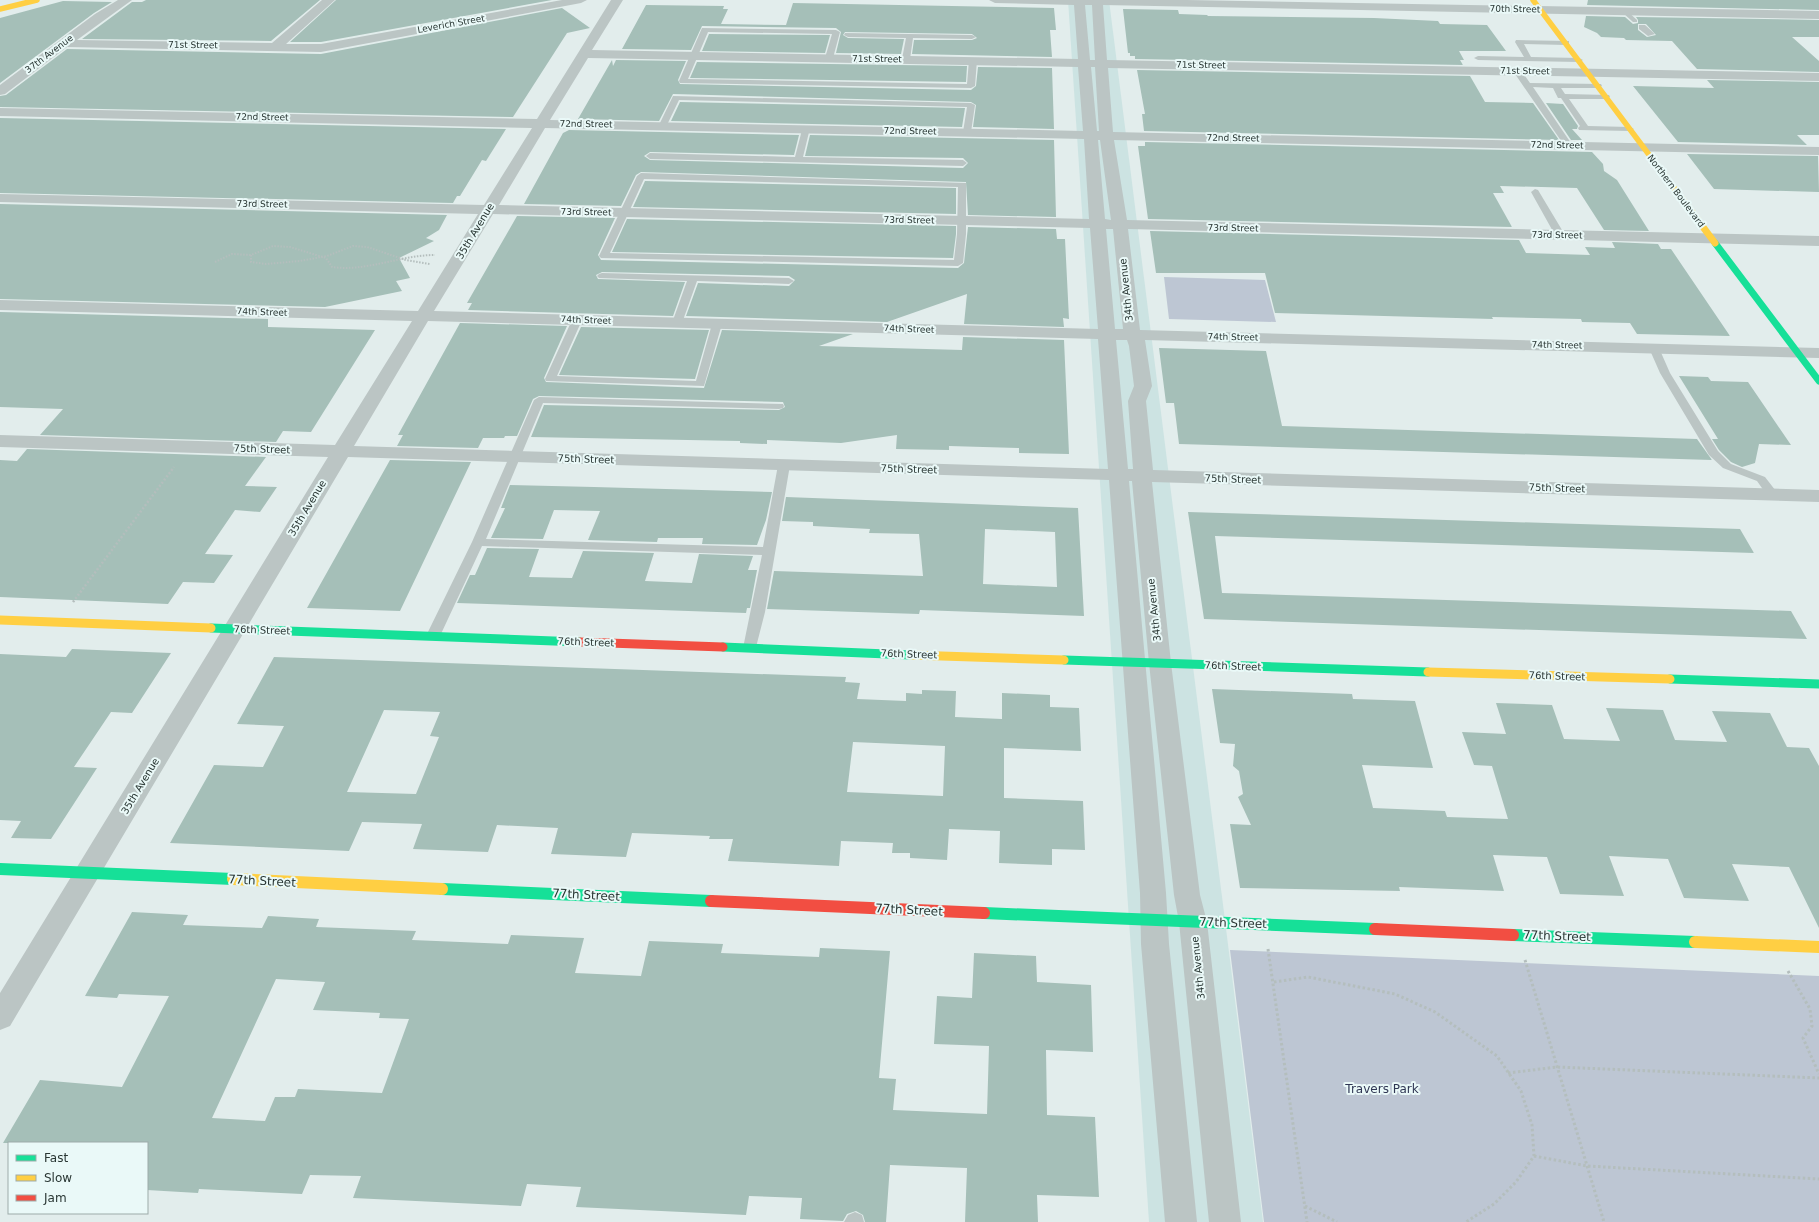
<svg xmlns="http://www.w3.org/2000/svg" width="1819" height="1222" viewBox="0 0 1819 1222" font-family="'DejaVu Sans',sans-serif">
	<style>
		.green { fill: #bdc6d3 }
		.plaza { fill: #cce3e2 }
		.building { fill: #a5bfb8; fill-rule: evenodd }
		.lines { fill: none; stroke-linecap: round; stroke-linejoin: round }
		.path-far2 { stroke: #b4bebd; stroke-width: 2; stroke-dasharray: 1.5 1.5; stroke-linecap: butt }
		.path-far1 { stroke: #b4bebd; stroke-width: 2.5; stroke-dasharray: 2 2; stroke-linecap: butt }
		.path { stroke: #b4bebd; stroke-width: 3; stroke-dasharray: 2.5 2.5; stroke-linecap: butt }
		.lane { fill: #bbc5c4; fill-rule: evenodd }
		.street { fill: #bbc5c4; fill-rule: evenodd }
		.fast-far2 { stroke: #16e098; stroke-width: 7 }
		.fast-far1 { stroke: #16e098; stroke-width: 9 }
		.fast { stroke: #16e098; stroke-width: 12 }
		.slow-far3 { stroke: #ffcf43; stroke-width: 5.5 }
		.slow-far2 { stroke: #ffcf43; stroke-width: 7 }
		.slow-far1 { stroke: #ffcf43; stroke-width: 9 }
		.slow { stroke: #ffcf43; stroke-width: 12 }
		.jam-far1 { stroke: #f24e42; stroke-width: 9 }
		.jam { stroke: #f24e42; stroke-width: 12 }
		.labels { text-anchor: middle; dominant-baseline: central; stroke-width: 4; stroke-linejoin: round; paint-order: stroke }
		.far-street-label { font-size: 9px; fill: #293633; stroke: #eaf9f8 }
		.street-label { font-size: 10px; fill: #293633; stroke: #eaf9f8 }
		.near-street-label { font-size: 12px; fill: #293633; stroke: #eaf9f8 }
		.near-park-label { font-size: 12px; fill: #2f3653; stroke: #eaf9f8 }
	</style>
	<rect width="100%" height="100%" fill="#e2edec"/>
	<path class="green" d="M 1164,277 L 1265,280 L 1276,322 L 1169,319 Z
		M 1230,950 L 1819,976 L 1819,1222 L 1264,1222 Z"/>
	<path class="plaza" d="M 1068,0 L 1109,0 L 1263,1222 L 1149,1222 Z"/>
	<path class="building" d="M 146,0 L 320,0 L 271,41 L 82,39 L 132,2 L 142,2 Z
		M 336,0 L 552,0 L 321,42 L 290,42 Z
		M 1588,0 L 1819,0 L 1819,10 L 1587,5 Z
		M 63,1 L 112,2 L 94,13 L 0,83 L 0,18 Z
		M 793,3 L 1054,8 L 1056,30 L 1050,30 L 1052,57 L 912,54 L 914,40 L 972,40 L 977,38 L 972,34 L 845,32 L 843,35 L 848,38 L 904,39 L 901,54 L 836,53 L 841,32 L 836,28 L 702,26 L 691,50 L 622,49 L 646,5 L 724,6 L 723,9 L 728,9 L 721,24 L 786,25 Z
		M 562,8 L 590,28 L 567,33 L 513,117 L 0,107 L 0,96 L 6,95 L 67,49 L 321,54 Z
		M 1123,9 L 1178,10 L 1179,14 L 1207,15 L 1208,16 L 1374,18 L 1438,21 L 1440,24 L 1487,25 L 1506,51 L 1459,51 L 1464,60 L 1460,60 L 1463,65 L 1135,59 L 1135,56 L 1130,56 L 1130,53 L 1128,53 Z
		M 1586,16 L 1625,17 L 1633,24 L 1638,23 L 1638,20 L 1636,17 L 1819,20 L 1819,37 L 1792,37 L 1819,61 L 1819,72 L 1697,69 L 1672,41 L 1626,40 L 1624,38 L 1601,37 L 1597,33 L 1584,27 ZM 1638,24 L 1646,24 L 1656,35 L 1647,37 L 1638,30 Z
		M 709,34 L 830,35 L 825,53 L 702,51 Z
		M 612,60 L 613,66 L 616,60 L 686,61 L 678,80 L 680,84 L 971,90 L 976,86 L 978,67 L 1052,68 L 1054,129 L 973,127 L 976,105 L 971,102 L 673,94 L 659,121 L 578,119 Z
		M 697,62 L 967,66 L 966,82 L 690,78 Z
		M 1137,70 L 1470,76 L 1485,102 L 1533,103 L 1559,140 L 1144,131 L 1142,114 L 1145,114 Z
		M 1707,80 L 1819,82 L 1819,135 L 1797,135 L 1807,145 L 1678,142 L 1633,86 L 1714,88 Z
		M 680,102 L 965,108 L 962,127 L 671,121 Z
		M 1546,103 L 1563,104 L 1578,126 L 1577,129 L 1572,129 L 1582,140 L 1571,140 Z
		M 0,118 L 506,129 L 486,161 L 482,160 L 460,196 L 457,196 L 453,203 L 0,193 Z
		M 569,130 L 799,135 L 794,155 L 650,152 L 644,156 L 650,160 L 963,168 L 968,163 L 963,158 L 805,156 L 810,135 L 1054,140 L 1056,217 L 968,215 L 966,182 L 641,172 L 636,175 L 621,206 L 524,204 L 563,133 Z
		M 1145,142 L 1592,152 L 1603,164 L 1604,171 L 1617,180 L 1649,231 L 1604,230 L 1577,188 L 1500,186 L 1504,193 L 1493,193 L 1512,227 L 1148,219 L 1138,146 L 1145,146 Z
		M 1687,154 L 1818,156 L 1819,192 L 1714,189 Z
		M 645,181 L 956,188 L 956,214 L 633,207 Z
		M 0,204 L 447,215 L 439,230 L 426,238 L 434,241 L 399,258 L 410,278 L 396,281 L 402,291 L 325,307 L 0,299 Z
		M 517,216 L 615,218 L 598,255 L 601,260 L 958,268 L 964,263 L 968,227 L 1056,229 L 1057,239 L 1065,239 L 1069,319 L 1063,318 L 1064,327 L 964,324 L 967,294 L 887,322 L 686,316 L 698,283 L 789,286 L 795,280 L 789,276 L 602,272 L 596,275 L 598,279 L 685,282 L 673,316 L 468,310 L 472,303 L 467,303 Z
		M 627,219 L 956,226 L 956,234 L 953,258 L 612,252 Z
		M 1150,231 L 1519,240 L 1526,253 L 1590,255 L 1585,247 L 1615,248 L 1612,242 L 1658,244 L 1661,249 L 1671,249 L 1730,336 L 1637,334 L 1630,323 L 1582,322 L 1581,319 L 1492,317 L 1493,319 L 1275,313 L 1265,273 L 1156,273 Z
		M 0,312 L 269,319 L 268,319 L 268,327 L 375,330 L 311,432 L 283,431 L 276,442 L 40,435 L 63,409 L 0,407 Z
		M 460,323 L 567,326 L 544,378 L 546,382 L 704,388 L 722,330 L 853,334 L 819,346 L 962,350 L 963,337 L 1064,340 L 1069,454 L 1019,453 L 1019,448 L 949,446 L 949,450 L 896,449 L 897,435 L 841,443 L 767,440 L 767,444 L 740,443 L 740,441 L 531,437 L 544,405 L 779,410 L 785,407 L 783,402 L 539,396 L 533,399 L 517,436 L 505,436 L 504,438 L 483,438 L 478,448 L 397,446 L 403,435 L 398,435 Z
		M 581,327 L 709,330 L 695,379 L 559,375 Z
		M 1159,348 L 1266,351 L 1282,426 L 1697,439 L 1712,460 L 1179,444 L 1174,403 L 1166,403 Z
		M 1679,376 L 1708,377 L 1711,381 L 1748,382 L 1791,445 L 1759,444 L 1755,463 L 1742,467 L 1731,462 L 1719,450 L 1712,439 L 1718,439 Z
		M 27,449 L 266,457 L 245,486 L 277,487 L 260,512 L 235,510 L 205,554 L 233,555 L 214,583 L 183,582 L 168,604 L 0,597 L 0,460 L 17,461 Z
		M 390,460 L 471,462 L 400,611 L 307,608 Z
		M 510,485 L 594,487 L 772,492 L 766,520 L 757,545 L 702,544 L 703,538 L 658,538 L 657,542 L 588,540 L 600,511 L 554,510 L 543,539 L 491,538 L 505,508 L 501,508 Z
		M 786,497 L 1078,508 L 1084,616 L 920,610 L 919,614 L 767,609 L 774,571 L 923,576 L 919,534 L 869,533 L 870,529 L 813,526 L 813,522 L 782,521 ZM 985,529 L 1055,532 L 1057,587 L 983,584 Z
		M 1188,512 L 1740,529 L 1754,553 L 1215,536 L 1222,593 L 1791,611 L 1807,639 L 1204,619 Z
		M 487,548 L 539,549 L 529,577 L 572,578 L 583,551 L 654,553 L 645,581 L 692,583 L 699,554 L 753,556 L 748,570 L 757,570 L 750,608 L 747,608 L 746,613 L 457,603 L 470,575 L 475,575 Z
		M 72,649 L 171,653 L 132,713 L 111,712 L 74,767 L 97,768 L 51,839 L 11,838 L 21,821 L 0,820 L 0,654 L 66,657 Z
		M 274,657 L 846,677 L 845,682 L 860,683 L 857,699 L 906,701 L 906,693 L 922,694 L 922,690 L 956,691 L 955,717 L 1002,719 L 1002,693 L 1050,695 L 1050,707 L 1079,708 L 1081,751 L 1004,748 L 1004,798 L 1083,801 L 1085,850 L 1052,849 L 1052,865 L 999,863 L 1000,831 L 949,829 L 947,860 L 910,858 L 910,853 L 892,853 L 893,843 L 841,841 L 839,866 L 728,861 L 733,839 L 709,839 L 710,836 L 632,833 L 626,857 L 551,854 L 558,828 L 497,825 L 488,852 L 413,849 L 422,824 L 362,822 L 349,851 L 170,843 L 214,765 L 263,767 L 284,726 L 237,724 ZM 384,710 L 440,712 L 430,736 L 439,737 L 416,794 L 347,792 ZM 853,742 L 945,746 L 943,796 L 847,792 Z
		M 1212,689 L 1352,694 L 1353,699 L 1415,701 L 1433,768 L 1362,765 L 1373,808 L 1445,811 L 1447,817 L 1508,819 L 1492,766 L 1474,765 L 1462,732 L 1506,734 L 1496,703 L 1552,705 L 1564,739 L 1620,741 L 1606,708 L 1663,710 L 1675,740 L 1727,742 L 1712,711 L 1770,713 L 1787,747 L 1809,748 L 1819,766 L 1819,928 L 1789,867 L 1732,864 L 1749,901 L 1684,898 L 1668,859 L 1609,856 L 1624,896 L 1560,894 L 1547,857 L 1493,855 L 1504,891 L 1399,887 L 1400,891 L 1240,888 L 1230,824 L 1251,825 L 1238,797 L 1243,794 L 1239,771 L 1233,766 L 1235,744 L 1220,743 Z
		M 132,912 L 188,915 L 183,925 L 262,928 L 268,916 L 319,919 L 316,927 L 416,931 L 412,940 L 508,944 L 511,935 L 584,938 L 575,973 L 641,976 L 649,941 L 723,944 L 721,953 L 819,957 L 820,948 L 890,951 L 879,1078 L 896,1079 L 893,1110 L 987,1114 L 989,1046 L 934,1044 L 937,996 L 972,998 L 974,953 L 1036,956 L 1037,982 L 1091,985 L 1093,1052 L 1046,1050 L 1047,1115 L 1095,1117 L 1099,1197 L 1037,1195 L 1038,1222 L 965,1222 L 967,1168 L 890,1165 L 886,1222 L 865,1222 L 863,1215 L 856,1211 L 847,1214 L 843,1221 L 800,1219 L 802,1198 L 749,1196 L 746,1215 L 576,1207 L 581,1187 L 527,1184 L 521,1206 L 353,1198 L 361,1176 L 310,1175 L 302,1194 L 199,1189 L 198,1193 L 147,1190 L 147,1143 L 3,1143 L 40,1080 L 122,1087 L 169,996 L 119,994 L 117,998 L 85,996 ZM 276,979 L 325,982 L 313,1010 L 380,1013 L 379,1018 L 409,1019 L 382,1093 L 298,1089 L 295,1097 L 275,1097 L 265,1121 L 212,1118 Z"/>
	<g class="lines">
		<path class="path-far2" d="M 251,255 L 251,262 L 266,264 L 300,261 L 327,256 L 353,246 L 367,247 L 406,260 L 430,264
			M 215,262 L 232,254 L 251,255 L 273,246 L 290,247 L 326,258 L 332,267 C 367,272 400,255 435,255"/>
		<path class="path-far1" d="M 73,602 L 174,467"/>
		<path class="path" d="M 1268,949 L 1307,1222
			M 1525,960 L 1604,1222
			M 1788,971 L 1810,1009 L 1812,1026 L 1803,1038 L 1819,1074
			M 1274,982 L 1308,977 L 1395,994 L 1435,1012 L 1497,1056 L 1521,1091 L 1532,1125 L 1534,1156 L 1516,1182 L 1494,1204 L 1466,1222
			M 1508,1073 L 1557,1067 L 1819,1078
			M 1534,1156 L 1587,1166 L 1819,1179
			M 1305,1206 L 1337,1222"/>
		<path class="lane" d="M 1622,10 L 1626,10 L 1637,20 L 1637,22 L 1633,22 L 1622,12 Z
			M 1639,25 L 1645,25 L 1655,34 L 1648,36 L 1639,29 Z
			M 702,28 L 836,30 L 840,32 L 833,58 L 829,60 L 825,58 L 832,34 L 708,32 L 688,79 L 967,84 L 969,60 L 973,58 L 977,60 L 975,86 L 971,88 L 680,83 L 679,81 Z
			M 845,33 L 972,35 L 976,37 L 972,39 L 913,38 L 910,59 L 906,61 L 902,59 L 906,38 L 848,37 L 844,35 Z
			M 1516,40 L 1569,41 L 1569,45 L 1566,45 L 1524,44 L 1531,57 L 1579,58 L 1583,60 L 1579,62 L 1478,60 L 1474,58 L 1478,56 L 1524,57 L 1515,42 Z
			M 1514,69 L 1520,69 L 1530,83 L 1601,84 L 1602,86 L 1598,88 L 1561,88 L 1565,94 L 1609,95 L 1610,97 L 1606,99 L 1569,99 L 1588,126 L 1630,127 L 1634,129 L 1630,131 L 1579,130 L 1578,128 L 1580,126 L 1561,98 L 1558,98 L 1553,88 L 1533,87 L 1573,146 L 1572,148 L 1566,148 L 1513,71 Z
			M 673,96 L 971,103 L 975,105 L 971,132 L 967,134 L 963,132 L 967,107 L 679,100 L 666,127 L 660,127 L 659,125 Z
			M 803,126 L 810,128 L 803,157 L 963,160 L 967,163 L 963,166 L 650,159 L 646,156 L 650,153 L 795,157 Z
			M 641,173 L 966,183 L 966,234 L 963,263 L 958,266 L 601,258 L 599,256 L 637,176 ZM 644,179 L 958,187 L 957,234 L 954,260 L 610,253 Z
			M 1535,189 L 1538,190 L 1565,235 L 1563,237 L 1560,238 L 1555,235 L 1531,192 Z
			M 602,273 L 789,278 L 794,281 L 789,284 L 697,281 L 682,323 L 677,326 L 672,323 L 687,281 L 599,278 L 597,276 L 599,274 Z
			M 577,317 L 582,320 L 557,376 L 696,381 L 712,324 L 717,321 L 722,324 L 704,386 L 546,381 L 545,379 L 572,320 Z
			M 1654,345 L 1659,348 L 1670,373 L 1718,451 L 1731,464 L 1765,477 L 1779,495 L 1777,498 L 1769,498 L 1757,481 L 1723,468 L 1709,455 L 1660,373 L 1649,348 Z
			M 539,397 L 783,404 L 784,406 L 783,408 L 779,409 L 543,403 L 486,539 L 763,547 L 778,465 L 780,463 L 788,463 L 790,465 L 765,612 L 755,651 L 745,651 L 743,648 L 762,555 L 482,546 L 440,636 L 438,639 L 428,639 L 426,636 L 472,542 L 534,400 Z
			M 855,1212 L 862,1215 L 864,1222 L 844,1222 L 848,1215 Z"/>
		<path class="street" d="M 118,0 L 132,0 L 77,40 L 272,43 L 322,0 L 335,0 L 286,44 L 321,44 L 562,0 L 587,0 L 581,3 L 321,52 L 67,47 L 5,94 L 0,95 L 0,85 L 95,14 Z
			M 611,0 L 623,0 L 592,50 L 1078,59 L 1074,5 L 995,3 L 989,0 L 1187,0 L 1819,11 L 1819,19 L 1103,5 L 1107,60 L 1819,73 L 1819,81 L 1108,68 L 1113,132 L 1819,147 L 1819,155 L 1114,140 L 1127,220 L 1819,236 L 1819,246 L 1128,229 L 1140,330 L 1819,348 L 1819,358 L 1145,340 L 1152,386 L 1146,401 L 1153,470 L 1819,490 L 1819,502 L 1152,482 L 1171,663 L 1200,895 L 1207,922 L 1241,1222 L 1209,1222 L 1179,922 L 1174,895 L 1149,663 L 1132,481 L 1129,481 L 1166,893 L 1169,944 L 1197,1222 L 1165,1222 L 1141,944 L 1140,893 L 1109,480 L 348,457 L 10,1026 L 0,1030 L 0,993 L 328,457 L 0,447 L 0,435 L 335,445 L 412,321 L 0,310 L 0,300 L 418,311 L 478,214 L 0,202 L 0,194 L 484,205 L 532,128 L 0,116 L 0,108 L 537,119 ZM 1085,5 L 1092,5 L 1095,60 L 1090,60 ZM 588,58 L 1078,67 L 1083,131 L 550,120 ZM 1091,67 L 1095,67 L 1099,131 L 1097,131 ZM 545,128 L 1084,139 L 1089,219 L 499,205 ZM 1098,140 L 1100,140 L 1111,220 L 1105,219 ZM 493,214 L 1090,228 L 1098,329 L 434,311 ZM 1106,229 L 1113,229 L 1123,329 L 1115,329 ZM 428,321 L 1098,339 L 1108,469 L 354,446 ZM 1116,340 L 1127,340 L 1129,346 L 1134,386 L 1128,401 L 1133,469 L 1128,469 Z"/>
		<path class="fast-far2" d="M 1715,243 L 1819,381"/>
		<path class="fast-far1" d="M 211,628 L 580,642
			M 723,647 L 911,655
			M 1064,660 L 1428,672
			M 1670,679 L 1819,684"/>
		<path class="fast" d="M 0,869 L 233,879
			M 442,889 L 711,901
			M 984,913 L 1375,929
			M 1513,935 L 1695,942"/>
		<path class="slow-far3" d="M 1533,0 L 1683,200
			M 0,9 L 37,0"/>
		<path class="slow-far2" d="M 1682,199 L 1715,243"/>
		<path class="slow-far1" d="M 0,620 L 211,628
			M 911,655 L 1064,660
			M 1428,672 L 1670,679"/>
		<path class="slow" d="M 233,879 L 442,889
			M 1695,942 L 1819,947"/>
		<path class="jam-far1" d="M 580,642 L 723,647"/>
		<path class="jam" d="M 711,901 L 984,913
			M 1375,929 L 1513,935"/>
	</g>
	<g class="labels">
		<g class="far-street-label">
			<text transform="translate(1515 9) rotate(1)">70th Street</text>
			<text transform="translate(451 24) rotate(-10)">Leverich Street</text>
			<text transform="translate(193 45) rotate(1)">71st Street</text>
			<text transform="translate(49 54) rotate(-37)">37th Avenue</text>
			<text transform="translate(877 59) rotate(1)">71st Street</text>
			<text transform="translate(1201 65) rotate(1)">71st Street</text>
			<text transform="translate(1525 71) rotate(1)">71st Street</text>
			<text transform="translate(262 117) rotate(1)">72nd Street</text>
			<text transform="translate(586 124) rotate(1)">72nd Street</text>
			<text transform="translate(910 131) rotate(1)">72nd Street</text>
			<text transform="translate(1233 138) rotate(1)">72nd Street</text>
			<text transform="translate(1557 145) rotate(1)">72nd Street</text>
			<text transform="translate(1676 191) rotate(53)">Northern Boulevard</text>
			<text transform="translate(262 204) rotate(1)">73rd Street</text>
			<text transform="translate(586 212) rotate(1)">73rd Street</text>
			<text transform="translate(909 220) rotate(1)">73rd Street</text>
			<text transform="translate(1233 228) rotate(1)">73rd Street</text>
			<text transform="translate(1557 235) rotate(1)">73rd Street</text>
			<text transform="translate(262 312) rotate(2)">74th Street</text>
			<text transform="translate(586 320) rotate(2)">74th Street</text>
			<text transform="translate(909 329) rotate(2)">74th Street</text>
			<text transform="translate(1233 337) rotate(1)">74th Street</text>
			<text transform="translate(1557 345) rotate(1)">74th Street</text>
		</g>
		<g class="street-label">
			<text transform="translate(475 231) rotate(-59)">35th Avenue</text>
			<text transform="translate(1126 290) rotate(-96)">34th Avenue</text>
			<text transform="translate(262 449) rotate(2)">75th Street</text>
			<text transform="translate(586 459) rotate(2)">75th Street</text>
			<text transform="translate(909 469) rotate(2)">75th Street</text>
			<text transform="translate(1233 479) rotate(2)">75th Street</text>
			<text transform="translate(1557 488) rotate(2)">75th Street</text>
			<text transform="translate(307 508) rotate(-59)">35th Avenue</text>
			<text transform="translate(1154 610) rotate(-96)">34th Avenue</text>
			<text transform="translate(262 630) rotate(2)">76th Street</text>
			<text transform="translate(586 642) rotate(2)">76th Street</text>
			<text transform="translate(909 654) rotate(2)">76th Street</text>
			<text transform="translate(1233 666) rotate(2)">76th Street</text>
			<text transform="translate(1557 676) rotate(2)">76th Street</text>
			<text transform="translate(140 786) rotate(-59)">35th Avenue</text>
			<text transform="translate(1198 968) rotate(-96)">34th Avenue</text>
		</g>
		<g class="near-street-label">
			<text transform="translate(262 881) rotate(3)">77th Street</text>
			<text transform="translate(586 895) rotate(3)">77th Street</text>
			<text transform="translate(909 910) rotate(3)">77th Street</text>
			<text transform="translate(1233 923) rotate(2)">77th Street</text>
			<text transform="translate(1557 936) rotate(2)">77th Street</text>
		</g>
		<g class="near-park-label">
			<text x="1382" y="1089">Travers Park</text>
		</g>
	</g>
	<rect x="8" y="1142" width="140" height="72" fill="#eaf9f8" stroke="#9daba9"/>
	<rect x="16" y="1155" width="20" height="6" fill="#16e098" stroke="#9daba9"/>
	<text x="44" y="1162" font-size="12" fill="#293633">Fast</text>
	<rect x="16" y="1175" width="20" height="6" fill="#ffcf43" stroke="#9daba9"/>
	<text x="44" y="1182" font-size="12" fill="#293633">Slow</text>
	<rect x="16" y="1195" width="20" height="6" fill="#f24e42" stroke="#9daba9"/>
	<text x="44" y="1202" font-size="12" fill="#293633">Jam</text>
</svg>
